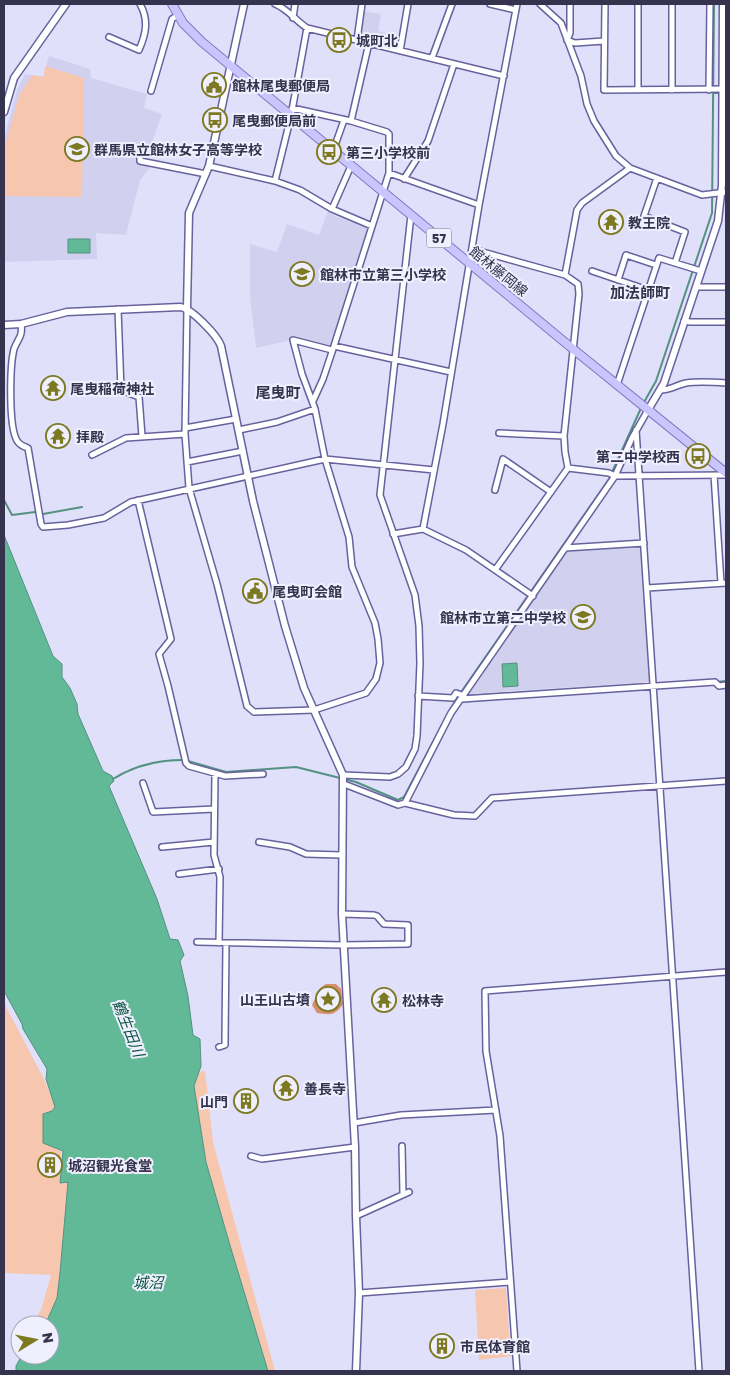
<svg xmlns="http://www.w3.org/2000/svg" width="730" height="1375" viewBox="0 0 730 1375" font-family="'Golos Text','Noto Sans JP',sans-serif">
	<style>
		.built { fill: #d1d0ee }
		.green { fill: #f7c6ae }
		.forest { fill: #d68f6c }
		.water { fill: #61b998; stroke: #549182 }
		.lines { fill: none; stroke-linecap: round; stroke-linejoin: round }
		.stream { stroke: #549182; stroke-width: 2 }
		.minor-casing { stroke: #67629d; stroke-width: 8 }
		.tertiary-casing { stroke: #67629d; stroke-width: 9 }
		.primary-casing { stroke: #8079bf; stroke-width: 10 }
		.minor { stroke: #fff; stroke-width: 5 }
		.tertiary { stroke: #fff; stroke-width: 6 }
		.primary { stroke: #cbc5fe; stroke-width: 8 }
		.labels { text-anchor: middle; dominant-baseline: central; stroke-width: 4; stroke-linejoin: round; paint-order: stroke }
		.shield { fill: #efeffd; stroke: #6d6b82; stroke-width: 1 }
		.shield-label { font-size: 12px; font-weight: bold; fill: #35334d }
		.poi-label { font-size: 14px; font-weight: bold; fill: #35334d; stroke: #efeffd; text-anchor: start }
		.street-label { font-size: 14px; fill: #35334d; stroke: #efeffd }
		.neighbourhood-label { font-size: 15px; font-weight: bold; fill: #35334d; stroke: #efeffd }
		.water-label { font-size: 15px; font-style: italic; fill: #06523d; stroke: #efeffd }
	</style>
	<rect width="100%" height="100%" fill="#e1e0fb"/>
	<path class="built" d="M 363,11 L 381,14 L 378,31 L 386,33 L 384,42 L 360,37 Z
		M 49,56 L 90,69 L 91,78 L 147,94 L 144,108 L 162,114 L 146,159 L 151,160 L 150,168 L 140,180 L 126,235 L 96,233 L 97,259 L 4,262 L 4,139 L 17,90 L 25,74 L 43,77 Z
		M 328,211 L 333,215 L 369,228 L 331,348 L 296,339 L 256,348 L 250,296 L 250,244 L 277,252 L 287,224 L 319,235 Z
		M 640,546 L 650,682 L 468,694 L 567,552 Z"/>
	<path class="green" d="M 45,66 L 84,78 L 82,197 L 4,196 L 4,149 L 19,96 L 32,75 L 44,77 Z
		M 4,1003 L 44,1079 L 55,1107 L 52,1111 L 43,1114 L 43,1142 L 61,1151 L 60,1183 L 68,1181 L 60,1273 L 57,1298 L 45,1325 L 32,1325 L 41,1310 L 51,1275 L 4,1273 Z
		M 205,1071 L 213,1142 L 275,1371 L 268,1371 L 229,1242 L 206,1162 L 194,1086 L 199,1072 Z
		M 506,1288 L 510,1350 L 512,1356 L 479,1360 L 475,1290 Z"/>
	<path class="forest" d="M 326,984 L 336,984 L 341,989 L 343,1004 C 335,1016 330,1015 317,1013 L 312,1005 L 320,988 Z"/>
	<path class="water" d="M 68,239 L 90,239 L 90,253 L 68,253 Z
		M 4,535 L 53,656 L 62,664 L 62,677 L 70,688 L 77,704 L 78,714 L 103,771 L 112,776 L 114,781 L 109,786 L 157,899 L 170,939 L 178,940 L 184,955 L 180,961 L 188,996 L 193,1035 L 200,1039 L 201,1066 L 194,1086 L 206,1162 L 229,1242 L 268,1371 L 16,1371 L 16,1366 L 22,1355 L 50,1355 L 50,1325 L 45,1325 L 57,1298 L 60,1273 L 68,1182 L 60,1183 L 63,1151 L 43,1143 L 43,1114 L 52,1111 L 55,1107 L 46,1079 L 47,1069 L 23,1029 L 22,1024 L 4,991 Z
		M 517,663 L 518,686 L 503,687 L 502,664 Z"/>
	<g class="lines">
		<path class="stream" d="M 714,93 L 726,93
			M 643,404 L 656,381 L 712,213 L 714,4
			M 4,500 L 12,515 L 35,512 L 43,514 L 82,507
			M 716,682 L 726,681
			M 464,696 L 532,692
			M 449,712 L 457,698 L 609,479 L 641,408
			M 188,761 L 226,772 L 296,767 L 356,782 L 398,800 L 404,797 L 442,725
			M 113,779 C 135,765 157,760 183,760"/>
		<defs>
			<path id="minor" d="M 275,4 C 288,9 296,21 307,28 L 504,76
				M 490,4 L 516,10
				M 540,4 L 561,23 L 581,76 L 587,104 L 594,121 L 616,156 L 630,168 L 702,195 L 726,192
				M 570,4 L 570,33 L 567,40 L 575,43 L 604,41
				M 605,4 L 604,90 L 726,89
				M 293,18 L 295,4
				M 109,37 L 139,50 C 146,34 149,20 140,4
				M 357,40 L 362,4
				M 400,51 L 408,4
				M 432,58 L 452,4
				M 638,90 L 638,4
				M 672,90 L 672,4
				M 709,90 L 710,4
				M 151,91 L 172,19 L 178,15
				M 292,108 L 351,121 L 387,132 L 389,134 L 389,173 L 334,346
				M 351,121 L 369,43
				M 333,151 L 344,120
				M 140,157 L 140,161 L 206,174
				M 209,166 L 275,181 L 300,190 L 332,209
				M 351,166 L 332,209 L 372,226
				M 389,173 L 479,205
				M 657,178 L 644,216 L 685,232 L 675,263
				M 404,179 L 428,141 L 454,64
				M 275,181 L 291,116 L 307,28
				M 472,249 L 565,275 L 578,284 L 579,294 L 564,436 L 565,452 L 568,468 L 609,473 L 615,476 L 726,475
				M 592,271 L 648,290
				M 565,275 L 577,210 L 582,203 L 630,168
				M 618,280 L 626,255 L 656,265
				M 696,287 L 726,287
				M 118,309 L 121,390 L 139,397 L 142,436
				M 187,309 L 185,434 L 189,488 L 217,584 L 247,706 L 254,712 L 314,710 L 366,693 L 376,679 L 380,663 L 378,639 L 375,623 L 352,567 L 349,537 L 325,459 L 315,409 L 302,374 L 293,340 L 332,350
				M 684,321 L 690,322 L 726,322
				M 21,324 C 23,337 18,338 14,349 C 10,365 8,430 18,442 C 20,445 25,447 28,448 L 41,524 L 43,527 L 68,525 L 104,518 L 131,502 L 325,459 L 434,470
				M 617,385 L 659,258 L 701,271
				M 660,390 C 672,390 676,385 686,383 C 699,381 713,382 726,383
				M 313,401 L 323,379 L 334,346 L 451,372
				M 185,428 L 236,419
				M 239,430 L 277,422 L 315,409
				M 636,430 L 699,1371
				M 499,433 L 564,436
				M 92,455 L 126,438 L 185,434
				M 187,462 L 243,451
				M 714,475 L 721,583
				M 495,490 L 503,459 L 551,492
				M 138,500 L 171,639 L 159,654 L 168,686 L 186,763 L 189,766 L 225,776 L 263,774
				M 423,529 L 443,424 L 479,205 L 517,4
				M 393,534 L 423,529 L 466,550 L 533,596
				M 565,548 L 644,543
				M 495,570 L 568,468
				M 647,588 L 726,583
				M 418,696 L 453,698 L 456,693 L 464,696
				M 462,699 L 715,682 L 719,686 L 726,685
				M 215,774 L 214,855 L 220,877 L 219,943
				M 343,775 L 390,777 L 398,774 L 406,767 L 415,749 L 417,736 L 420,663 L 419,626 L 415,595 L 380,495 L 411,215
				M 143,783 L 153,812 L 214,809
				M 344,784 L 398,805 L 405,803 L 451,713 L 615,476 L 632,438 L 648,410
				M 405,803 L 454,815 L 475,816 L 492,798 L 726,781
				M 259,842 L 290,847 L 306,854 L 342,855
				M 162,847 L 214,842
				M 179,874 L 219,869
				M 197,942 L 343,945 L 408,944 L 408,925 L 384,924 L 377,916 L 374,915 L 342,914
				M 219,1047 L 225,1045 L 225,1040 L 226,943
				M 354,1123 L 401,1115 L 496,1110
				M 402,1146 L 403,1194
				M 251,1156 L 262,1159 L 355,1147
				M 356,1216 L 409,1192
				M 359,1293 L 510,1282
				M 517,1371 L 500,1136 L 486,1051 L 485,991 L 726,972"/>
			<path id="tertiary" d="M 4,112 L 14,78 L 66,4
				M 187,308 L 189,213 L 209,166 L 244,4
				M 4,325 L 21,324 L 67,312 L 180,307 C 191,308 217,335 221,346 L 253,501 L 285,626 L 304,688 L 343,775 L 342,914 L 355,1147 L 356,1216 L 359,1293 L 356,1371
				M 648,410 L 664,383 L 718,221 L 722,185 L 723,4"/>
			<path id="primary" d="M 172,4 L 183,23 L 202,42 L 573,349 L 726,473"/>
		</defs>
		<use href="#minor" class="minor-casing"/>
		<use href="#tertiary" class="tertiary-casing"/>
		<use href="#primary" class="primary-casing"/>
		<use href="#minor" class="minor"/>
		<use href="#tertiary" class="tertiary"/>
		<use href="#primary" class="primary"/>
	</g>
	<defs>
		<symbol id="bus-ring" viewBox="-11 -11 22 22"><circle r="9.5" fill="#efeffd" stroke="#7d7920" stroke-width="1.5"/><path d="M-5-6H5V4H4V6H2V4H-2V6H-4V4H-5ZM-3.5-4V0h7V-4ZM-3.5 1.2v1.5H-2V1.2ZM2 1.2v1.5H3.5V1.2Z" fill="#7d7920"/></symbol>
		<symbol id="civic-ring" viewBox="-11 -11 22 22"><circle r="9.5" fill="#efeffd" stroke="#7d7920" stroke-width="1.5"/><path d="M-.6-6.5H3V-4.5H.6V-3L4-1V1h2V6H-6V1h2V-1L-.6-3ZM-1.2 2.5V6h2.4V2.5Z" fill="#7d7920"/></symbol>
		<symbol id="school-ring" viewBox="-11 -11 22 22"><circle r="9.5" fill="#efeffd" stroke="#7d7920" stroke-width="1.5"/><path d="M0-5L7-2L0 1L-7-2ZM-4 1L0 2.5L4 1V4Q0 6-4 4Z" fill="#7d7920"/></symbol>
		<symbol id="temple-ring" viewBox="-11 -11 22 22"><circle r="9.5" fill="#efeffd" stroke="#7d7920" stroke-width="1.5"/><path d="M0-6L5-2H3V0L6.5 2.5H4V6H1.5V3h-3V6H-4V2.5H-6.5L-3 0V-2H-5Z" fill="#7d7920"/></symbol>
		<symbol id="sight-ring" viewBox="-11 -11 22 22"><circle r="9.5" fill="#efeffd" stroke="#7d7920" stroke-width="1.5"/><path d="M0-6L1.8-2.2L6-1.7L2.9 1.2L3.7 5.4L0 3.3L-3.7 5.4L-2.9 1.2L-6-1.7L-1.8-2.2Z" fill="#7d7920"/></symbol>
		<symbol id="building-ring" viewBox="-11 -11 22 22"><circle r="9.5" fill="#efeffd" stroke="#7d7920" stroke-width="1.5"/><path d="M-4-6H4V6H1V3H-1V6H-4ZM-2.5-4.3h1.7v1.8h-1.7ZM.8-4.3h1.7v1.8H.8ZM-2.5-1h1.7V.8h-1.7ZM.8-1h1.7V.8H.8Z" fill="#7d7920"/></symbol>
	</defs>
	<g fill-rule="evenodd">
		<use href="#bus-ring" x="325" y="26" width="28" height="28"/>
		<use href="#civic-ring" x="200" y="71" width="28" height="28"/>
		<use href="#bus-ring" x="201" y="106" width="28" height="28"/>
		<use href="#school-ring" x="63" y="135" width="28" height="28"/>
		<use href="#bus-ring" x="315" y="138" width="28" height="28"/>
		<use href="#temple-ring" x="597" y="208" width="28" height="28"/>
		<use href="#school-ring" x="288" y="260" width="28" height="28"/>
		<use href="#temple-ring" x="39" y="374" width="28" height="28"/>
		<use href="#temple-ring" x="44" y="422" width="28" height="28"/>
		<use href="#bus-ring" x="684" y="442" width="28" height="28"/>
		<use href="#civic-ring" x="241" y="577" width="28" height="28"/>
		<use href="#school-ring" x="569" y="603" width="28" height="28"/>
		<use href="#sight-ring" x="314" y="985" width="28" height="28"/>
		<use href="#temple-ring" x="370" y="986" width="28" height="28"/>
		<use href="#temple-ring" x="272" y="1074" width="28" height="28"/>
		<use href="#building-ring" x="232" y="1087" width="28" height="28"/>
		<use href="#building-ring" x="36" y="1151" width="28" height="28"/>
		<use href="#building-ring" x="428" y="1332" width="28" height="28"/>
	</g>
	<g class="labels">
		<rect class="shield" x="426.5" y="228.5" width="25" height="19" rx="4"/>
		<g class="shield-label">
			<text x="439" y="238">57</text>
		</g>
		<g class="poi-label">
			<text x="356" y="40">城町北</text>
			<text x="232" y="85">館林尾曳郵便局</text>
			<text x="232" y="120">尾曳郵便局前</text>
			<text x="94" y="149">群馬県立館林女子高等学校</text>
			<text x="346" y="152">第三小学校前</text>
			<text x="628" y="222">教王院</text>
			<text x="320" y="274">館林市立第三小学校</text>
			<text x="70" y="388">尾曳稲荷神社</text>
			<text x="76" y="436">拝殿</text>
			<text x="680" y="456" text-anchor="end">第二中学校西</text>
			<text x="272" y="591">尾曳町会館</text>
			<text x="566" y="617" text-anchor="end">館林市立第二中学校</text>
			<text x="310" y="999" text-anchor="end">山王山古墳</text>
			<text x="402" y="1000">松林寺</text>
			<text x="304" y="1088">善長寺</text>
			<text x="228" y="1101" text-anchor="end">山門</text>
			<text x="68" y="1165">城沼観光食堂</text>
			<text x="460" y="1346">市民体育館</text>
		</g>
		<g class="street-label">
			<text transform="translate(499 271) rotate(39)">館林藤岡線</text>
		</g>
		<g class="neighbourhood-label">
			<text x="640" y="292">加法師町</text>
			<text x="278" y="392">尾曳町</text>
		</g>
		<g class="water-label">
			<text transform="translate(129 1028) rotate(68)">鶴生田川</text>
			<text x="148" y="1282">城沼</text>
		</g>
	</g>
	<rect width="730" height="1375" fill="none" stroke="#35334d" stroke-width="10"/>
	<g transform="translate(35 1340) rotate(80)"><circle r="24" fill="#efeffd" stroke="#a5a4b7"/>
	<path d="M0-4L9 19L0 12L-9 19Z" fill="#7d7920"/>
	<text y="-8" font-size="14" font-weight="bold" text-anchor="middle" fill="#35334d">N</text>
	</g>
</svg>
